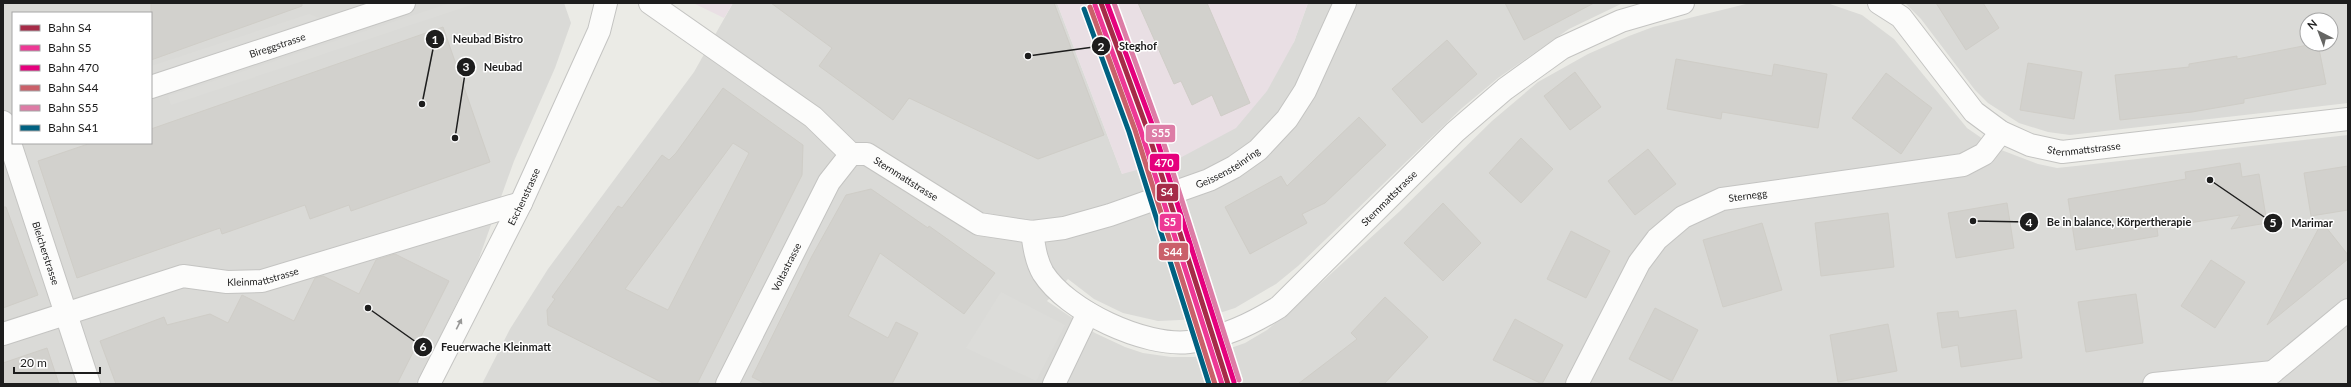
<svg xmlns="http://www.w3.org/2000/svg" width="2351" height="387" viewBox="0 0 2351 387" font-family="Lato,sans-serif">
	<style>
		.residential { fill: #dadad7; fill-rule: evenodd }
		.industrial { fill: #e9dfe4 }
		.parking { fill: #dcdcd9 }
		.building { fill: #d2d1cd; stroke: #cfcdc7; fill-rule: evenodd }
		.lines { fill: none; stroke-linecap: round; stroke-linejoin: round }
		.minor-casing { stroke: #c4c4c2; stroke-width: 24 }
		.minor { stroke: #fcfcfb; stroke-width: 22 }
		.rail-1-casing { stroke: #fff; stroke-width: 8 }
		.rail-2-casing { stroke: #fff; stroke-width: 8 }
		.rail-3-casing { stroke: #fff; stroke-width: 8 }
		.rail-4-casing { stroke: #fff; stroke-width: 8 }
		.rail-5-casing { stroke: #fff; stroke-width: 8 }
		.rail-6-casing { stroke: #fff; stroke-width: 8 }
		.rail-1 { stroke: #a62b48; stroke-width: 5 }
		.rail-2 { stroke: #ed3895; stroke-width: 5 }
		.rail-3 { stroke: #e5007d; stroke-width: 5 }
		.rail-4 { stroke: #ca606a; stroke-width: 5 }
		.rail-5 { stroke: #dd7ca6; stroke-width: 5 }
		.rail-6 { stroke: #006181; stroke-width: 5 }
		.oneway { fill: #989897 }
		.labels { text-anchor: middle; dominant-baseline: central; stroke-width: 3; stroke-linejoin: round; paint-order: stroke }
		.street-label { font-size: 10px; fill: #1d1d1d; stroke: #fff }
		.leader { fill: none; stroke: #1d1d1d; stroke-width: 1.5 }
		.callout-dot { fill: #1d1d1d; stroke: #fff; stroke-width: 1.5 }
		.mark-label { font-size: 12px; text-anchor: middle; font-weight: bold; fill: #fff }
		.callout-label { font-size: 11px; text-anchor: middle; font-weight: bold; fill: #1d1d1d; stroke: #fff; stroke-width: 3; stroke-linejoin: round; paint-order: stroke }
		.line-badge { stroke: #fff; stroke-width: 1.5 }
		.badge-label { font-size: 11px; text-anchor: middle; font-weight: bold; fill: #fff }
	</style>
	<rect width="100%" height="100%" fill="#ebebe6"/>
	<path class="residential" d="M 3,3 L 564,3 L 571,23 L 555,68 L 514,161 L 478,261 L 416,384 L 3,384 ZM 13,13 L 151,13 L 151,143 L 13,143 Z
		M 733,3 L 1057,3 L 1122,174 L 1294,42 L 1308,3 L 1623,3 L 1569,29 L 1498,78 L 1462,108 L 1298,266 L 1276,284 L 1235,308 L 1201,319 L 1158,321 L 1123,313 L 1094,299 L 1068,279 L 1047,301 L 1095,333 L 1125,347 L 1143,353 L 1171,357 L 1194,357 L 1214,354 L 1245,343 L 1267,330 L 1301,301 L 1400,211 L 1492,121 L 1538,82 L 1588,54 L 1629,36 L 1653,27 L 1750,3 L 1827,3 L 1862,15 L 1894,39 L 1967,128 L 1996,148 L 2038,164 L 2057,168 L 2076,166 L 2348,135 L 2348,298 L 2275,356 L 2248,384 L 482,384 L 510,329 L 548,269 L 694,72 Z
		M 1905,3 L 2348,3 L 2348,103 L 2070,135 L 2048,132 L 2019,123 L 1988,103 L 1975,90 L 1921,19 ZM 2307,20 L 2331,20 L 2331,44 L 2307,44 Z
		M 2348,317 L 2348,384 L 2266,384 Z"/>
	<path class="industrial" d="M 693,3 L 733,3 L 724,18 Z
		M 1057,3 L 1308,3 L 1294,42 L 1267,91 L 1236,128 L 1178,159 L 1122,174 Z"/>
	<path class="parking" d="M 450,3 L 477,3 L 171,105 L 168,96 Z
		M 309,14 L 319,18 L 151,74 L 151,66 Z
		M 1001,292 L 1065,325 L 1036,381 L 966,348 Z"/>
	<path class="building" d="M 151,3 L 302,3 L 302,6 L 151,60 Z
		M 771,3 L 1054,3 L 1104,135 L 1038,159 L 909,98 L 893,120 L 819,66 L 832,48 Z
		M 1138,3 L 1207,3 L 1250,103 L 1221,116 L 1212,95 L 1192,105 L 1181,81 L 1174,84 Z
		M 1505,3 L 1594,3 L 1524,40 Z
		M 1936,3 L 1983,3 L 1999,28 L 1966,50 Z
		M 443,27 L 490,162 L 351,211 L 349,205 L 310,219 L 305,205 L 222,234 L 220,228 L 77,278 L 38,161 L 91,143 L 151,143 L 151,129 Z
		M 1447,40 L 1477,74 L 1422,123 L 1392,89 Z
		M 2313,44 L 2318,44 L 2326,84 L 2244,99 L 2244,103 L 2192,112 L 2120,120 L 2115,75 L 2189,67 L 2189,64 L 2237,56 L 2237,59 Z
		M 1676,59 L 1772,76 L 1774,64 L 1827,74 L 1818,128 L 1722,112 L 1721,119 L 1667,109 Z
		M 2028,63 L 2082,72 L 2074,119 L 2020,110 Z
		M 1575,72 L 1601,107 L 1570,130 L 1544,96 Z
		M 1886,73 L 1932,108 L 1901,154 L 1852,118 Z
		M 723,88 L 803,145 L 802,175 L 697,384 L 665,384 L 548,325 L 547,310 L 555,299 L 552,297 L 618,206 L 622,208 L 662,155 L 669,160 L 676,153 ZM 733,143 L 749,153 L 668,310 L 625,289 Z
		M 1359,117 L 1386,145 L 1325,203 L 1302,214 L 1307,223 L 1250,254 L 1225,207 L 1281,176 L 1287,186 Z
		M 1521,138 L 1553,169 L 1521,203 L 1489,173 Z
		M 1648,149 L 1676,184 L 1635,215 L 1608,181 Z
		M 2240,163 L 2242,177 L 2259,174 L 2267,223 L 2231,229 L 2240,215 L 2157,228 L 2158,236 L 2076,250 L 2068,199 L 2186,179 L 2185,172 Z
		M 2348,166 L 2348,210 L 2311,216 L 2304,173 Z
		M 871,189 L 928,228 L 929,226 L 995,273 L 964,314 L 880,253 L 848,316 L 888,338 L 896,322 L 918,333 L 892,384 L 766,384 L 752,377 L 812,256 L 846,195 Z
		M 1443,203 L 1481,243 L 1443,281 L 1404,243 Z
		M 2007,203 L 2014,248 L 1956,258 L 1948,213 Z
		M 3,207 L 6,207 L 38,295 L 3,308 Z
		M 1888,213 L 1894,267 L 1821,276 L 1815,223 Z
		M 2322,222 L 2348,255 L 2348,259 L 2267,325 Z
		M 1762,223 L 1782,290 L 1723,307 L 1703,240 Z
		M 1571,231 L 1610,251 L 1586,298 L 1547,279 Z
		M 395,254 L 449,281 L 397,384 L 116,384 L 100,341 L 164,317 L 167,325 L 210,314 L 228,323 L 242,295 L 294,321 L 315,278 L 323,276 L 359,294 L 376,260 Z
		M 2211,260 L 2245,282 L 2215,328 L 2181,306 Z
		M 2136,294 L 2143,343 L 2086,352 L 2078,302 Z
		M 1385,297 L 1428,337 L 1384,384 L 1298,384 L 1357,339 L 1351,333 Z
		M 1655,308 L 1698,330 L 1672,381 L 1629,359 Z
		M 2016,310 L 2022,358 L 1961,367 L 1958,345 L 1942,348 L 1937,313 L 1958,311 L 1959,318 Z
		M 1515,319 L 1563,345 L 1542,384 L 1493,360 Z
		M 1888,324 L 1897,371 L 1838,382 L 1830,335 Z
		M 47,348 L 59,384 L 3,384 L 3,363 Z"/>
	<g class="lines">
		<defs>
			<g id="minor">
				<path id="s1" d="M 650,3 L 813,117 L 851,154 L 867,154 L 979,224 L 1032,232 L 1064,228 L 1110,215 L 1209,180 L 1234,167 L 1258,150 L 1287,119 L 1305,91 L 1345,3"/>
				<path id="s2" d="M 1879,3 L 1901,17 L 1974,112 L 2001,132 L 2030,145 L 2062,152 L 2348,119"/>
				<path id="s3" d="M 151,87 L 404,3"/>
				<path id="s4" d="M 3,122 L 89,384"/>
				<path id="s5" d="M 1032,232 C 1034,246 1036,261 1043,273 C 1067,311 1145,347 1189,342 C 1223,338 1251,324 1279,307 L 1455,132 L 1505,89 L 1562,48 L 1621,21 L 1683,3"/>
				<path id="s6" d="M 3,334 L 183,276 L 227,282 L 262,281 L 521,203"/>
				<path d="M 2262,381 L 2348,310"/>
				<path id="s7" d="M 429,384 L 521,203 L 599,31 L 606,3"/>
				<path id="s8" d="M 727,384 L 829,182 L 851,154"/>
				<path d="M 1054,384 L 1088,313"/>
				<path id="s9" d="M 1577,384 L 1639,263 L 1657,239 L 1683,217 L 1722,199 L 1963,165 L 1984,154 L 2001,132"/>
				<path d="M 2154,384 L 2273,372"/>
			</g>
		</defs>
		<use href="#minor" class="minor-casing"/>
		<use href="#minor" class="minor"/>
		<defs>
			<path id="rail-1" d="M 1101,3 L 1146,126 L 1228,384"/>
			<path id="rail-2" d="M 1095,5 L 1140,128 L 1222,384"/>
			<path id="rail-3" d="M 1107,3 L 1152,124 L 1234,382"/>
			<path id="rail-4" d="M 1090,7 L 1135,130 L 1215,384"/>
			<path id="rail-5" d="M 1114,3 L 1157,122 L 1239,380"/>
			<path id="rail-6" d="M 1084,9 L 1129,132 L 1209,384"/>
		</defs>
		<use href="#rail-1" class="rail-1-casing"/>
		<use href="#rail-2" class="rail-2-casing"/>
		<use href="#rail-3" class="rail-3-casing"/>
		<use href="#rail-4" class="rail-4-casing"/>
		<use href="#rail-5" class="rail-5-casing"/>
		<use href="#rail-6" class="rail-6-casing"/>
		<use href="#rail-1" class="rail-1"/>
		<use href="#rail-2" class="rail-2"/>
		<use href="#rail-3" class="rail-3"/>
		<use href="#rail-4" class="rail-4"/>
		<use href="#rail-5" class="rail-5"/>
		<use href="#rail-6" class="rail-6"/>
	</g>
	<defs><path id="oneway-solid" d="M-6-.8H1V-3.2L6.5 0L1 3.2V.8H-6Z"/></defs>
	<use class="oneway" href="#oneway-solid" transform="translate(459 324) rotate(-63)"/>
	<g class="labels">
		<g class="street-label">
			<text stroke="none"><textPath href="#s3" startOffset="133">Bireggstrasse</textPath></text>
			<text stroke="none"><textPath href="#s2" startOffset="266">Sternmattstrasse</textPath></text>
			<text stroke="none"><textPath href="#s1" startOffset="661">Geissensteinring</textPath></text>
			<text stroke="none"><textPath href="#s1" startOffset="314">Sternmattstrasse</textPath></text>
			<text stroke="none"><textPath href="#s9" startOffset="269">Sternegg</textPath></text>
			<text stroke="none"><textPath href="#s7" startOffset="210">Eschenstrasse</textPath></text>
			<text stroke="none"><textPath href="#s5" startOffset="462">Sternmattstrasse</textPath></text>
			<text stroke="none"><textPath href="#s4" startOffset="138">Bleicherstrasse</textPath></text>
			<text stroke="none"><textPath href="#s8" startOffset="131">Voltastrasse</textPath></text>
			<text stroke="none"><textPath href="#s6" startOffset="270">Kleinmattstrasse</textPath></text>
		</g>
	</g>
	<path class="leader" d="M422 104L435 39M1028 56L1101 46M455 138L466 67M1973 221L2029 222M2210 180L2273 223M368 308L423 347"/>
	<g class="callout-dot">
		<circle cx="422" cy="104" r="4"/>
		<circle cx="1028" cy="56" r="4"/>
		<circle cx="455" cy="138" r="4"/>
		<circle cx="1973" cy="221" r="4"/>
		<circle cx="2210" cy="180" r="4"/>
		<circle cx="368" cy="308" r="4"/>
		<circle cx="435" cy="39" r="10"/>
		<circle cx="1101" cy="46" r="10"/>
		<circle cx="466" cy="67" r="10"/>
		<circle cx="2029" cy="222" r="10"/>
		<circle cx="2273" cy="223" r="10"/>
		<circle cx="423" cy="347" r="10"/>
	</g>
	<g class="mark-label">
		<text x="435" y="44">1</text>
		<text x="1101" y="51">2</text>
		<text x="466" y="71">3</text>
		<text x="2029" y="227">4</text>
		<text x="2273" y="227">5</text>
		<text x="423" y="351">6</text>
	</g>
	<g class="callout-label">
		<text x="488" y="43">Neubad Bistro</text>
		<text x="1138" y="50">Steghof</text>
		<text x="503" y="71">Neubad</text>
		<text x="2119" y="226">Be in balance, Körpertherapie</text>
		<text x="2312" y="227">Marimar</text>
		<text x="496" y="351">Feuerwache Kleinmatt</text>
	</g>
	<g class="line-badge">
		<rect x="1145" y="124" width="31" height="19" rx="4" fill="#dd7ca6"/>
		<rect x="1149" y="153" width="31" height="19" rx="4" fill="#e5007d"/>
		<rect x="1156" y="183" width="23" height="19" rx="4" fill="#a62b48"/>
		<rect x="1159" y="213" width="23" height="19" rx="4" fill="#ed3895"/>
		<rect x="1158" y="242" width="31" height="19" rx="4" fill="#ca606a"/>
	</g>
	<g class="badge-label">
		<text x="1161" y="137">S55</text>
		<text x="1164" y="167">470</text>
		<text x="1167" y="196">S4</text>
		<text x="1170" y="226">S5</text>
		<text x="1173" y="256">S44</text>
	</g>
	<rect width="2351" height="387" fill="none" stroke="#1d1d1d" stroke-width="8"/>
	<rect x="12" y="12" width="140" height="132" fill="#ffffff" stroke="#a5a5a5"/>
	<rect x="20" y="25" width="20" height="6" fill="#a62b48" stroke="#a5a5a5"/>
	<text x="48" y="32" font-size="12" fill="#1d1d1d">Bahn S4</text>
	<rect x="20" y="45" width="20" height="6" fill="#ed3895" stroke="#a5a5a5"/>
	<text x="48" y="52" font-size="12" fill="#1d1d1d">Bahn S5</text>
	<rect x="20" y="65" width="20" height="6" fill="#e5007d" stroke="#a5a5a5"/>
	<text x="48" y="72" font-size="12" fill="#1d1d1d">Bahn 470</text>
	<rect x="20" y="85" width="20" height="6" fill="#ca606a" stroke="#a5a5a5"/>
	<text x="48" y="92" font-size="12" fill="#1d1d1d">Bahn S44</text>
	<rect x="20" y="105" width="20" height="6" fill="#dd7ca6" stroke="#a5a5a5"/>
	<text x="48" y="112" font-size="12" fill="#1d1d1d">Bahn S55</text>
	<rect x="20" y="125" width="20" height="6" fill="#006181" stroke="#a5a5a5"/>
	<text x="48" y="132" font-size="12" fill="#1d1d1d">Bahn S41</text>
	<g transform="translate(2319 32) rotate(318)"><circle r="19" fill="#ffffff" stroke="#a5a5a5"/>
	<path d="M0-3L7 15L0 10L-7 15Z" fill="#656563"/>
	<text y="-6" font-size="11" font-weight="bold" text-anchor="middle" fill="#1d1d1d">N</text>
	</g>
	<path d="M14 367v6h86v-6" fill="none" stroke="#1d1d1d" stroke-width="2"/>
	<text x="20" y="367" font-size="12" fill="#1d1d1d" stroke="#ffffff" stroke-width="3" paint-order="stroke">20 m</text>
</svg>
